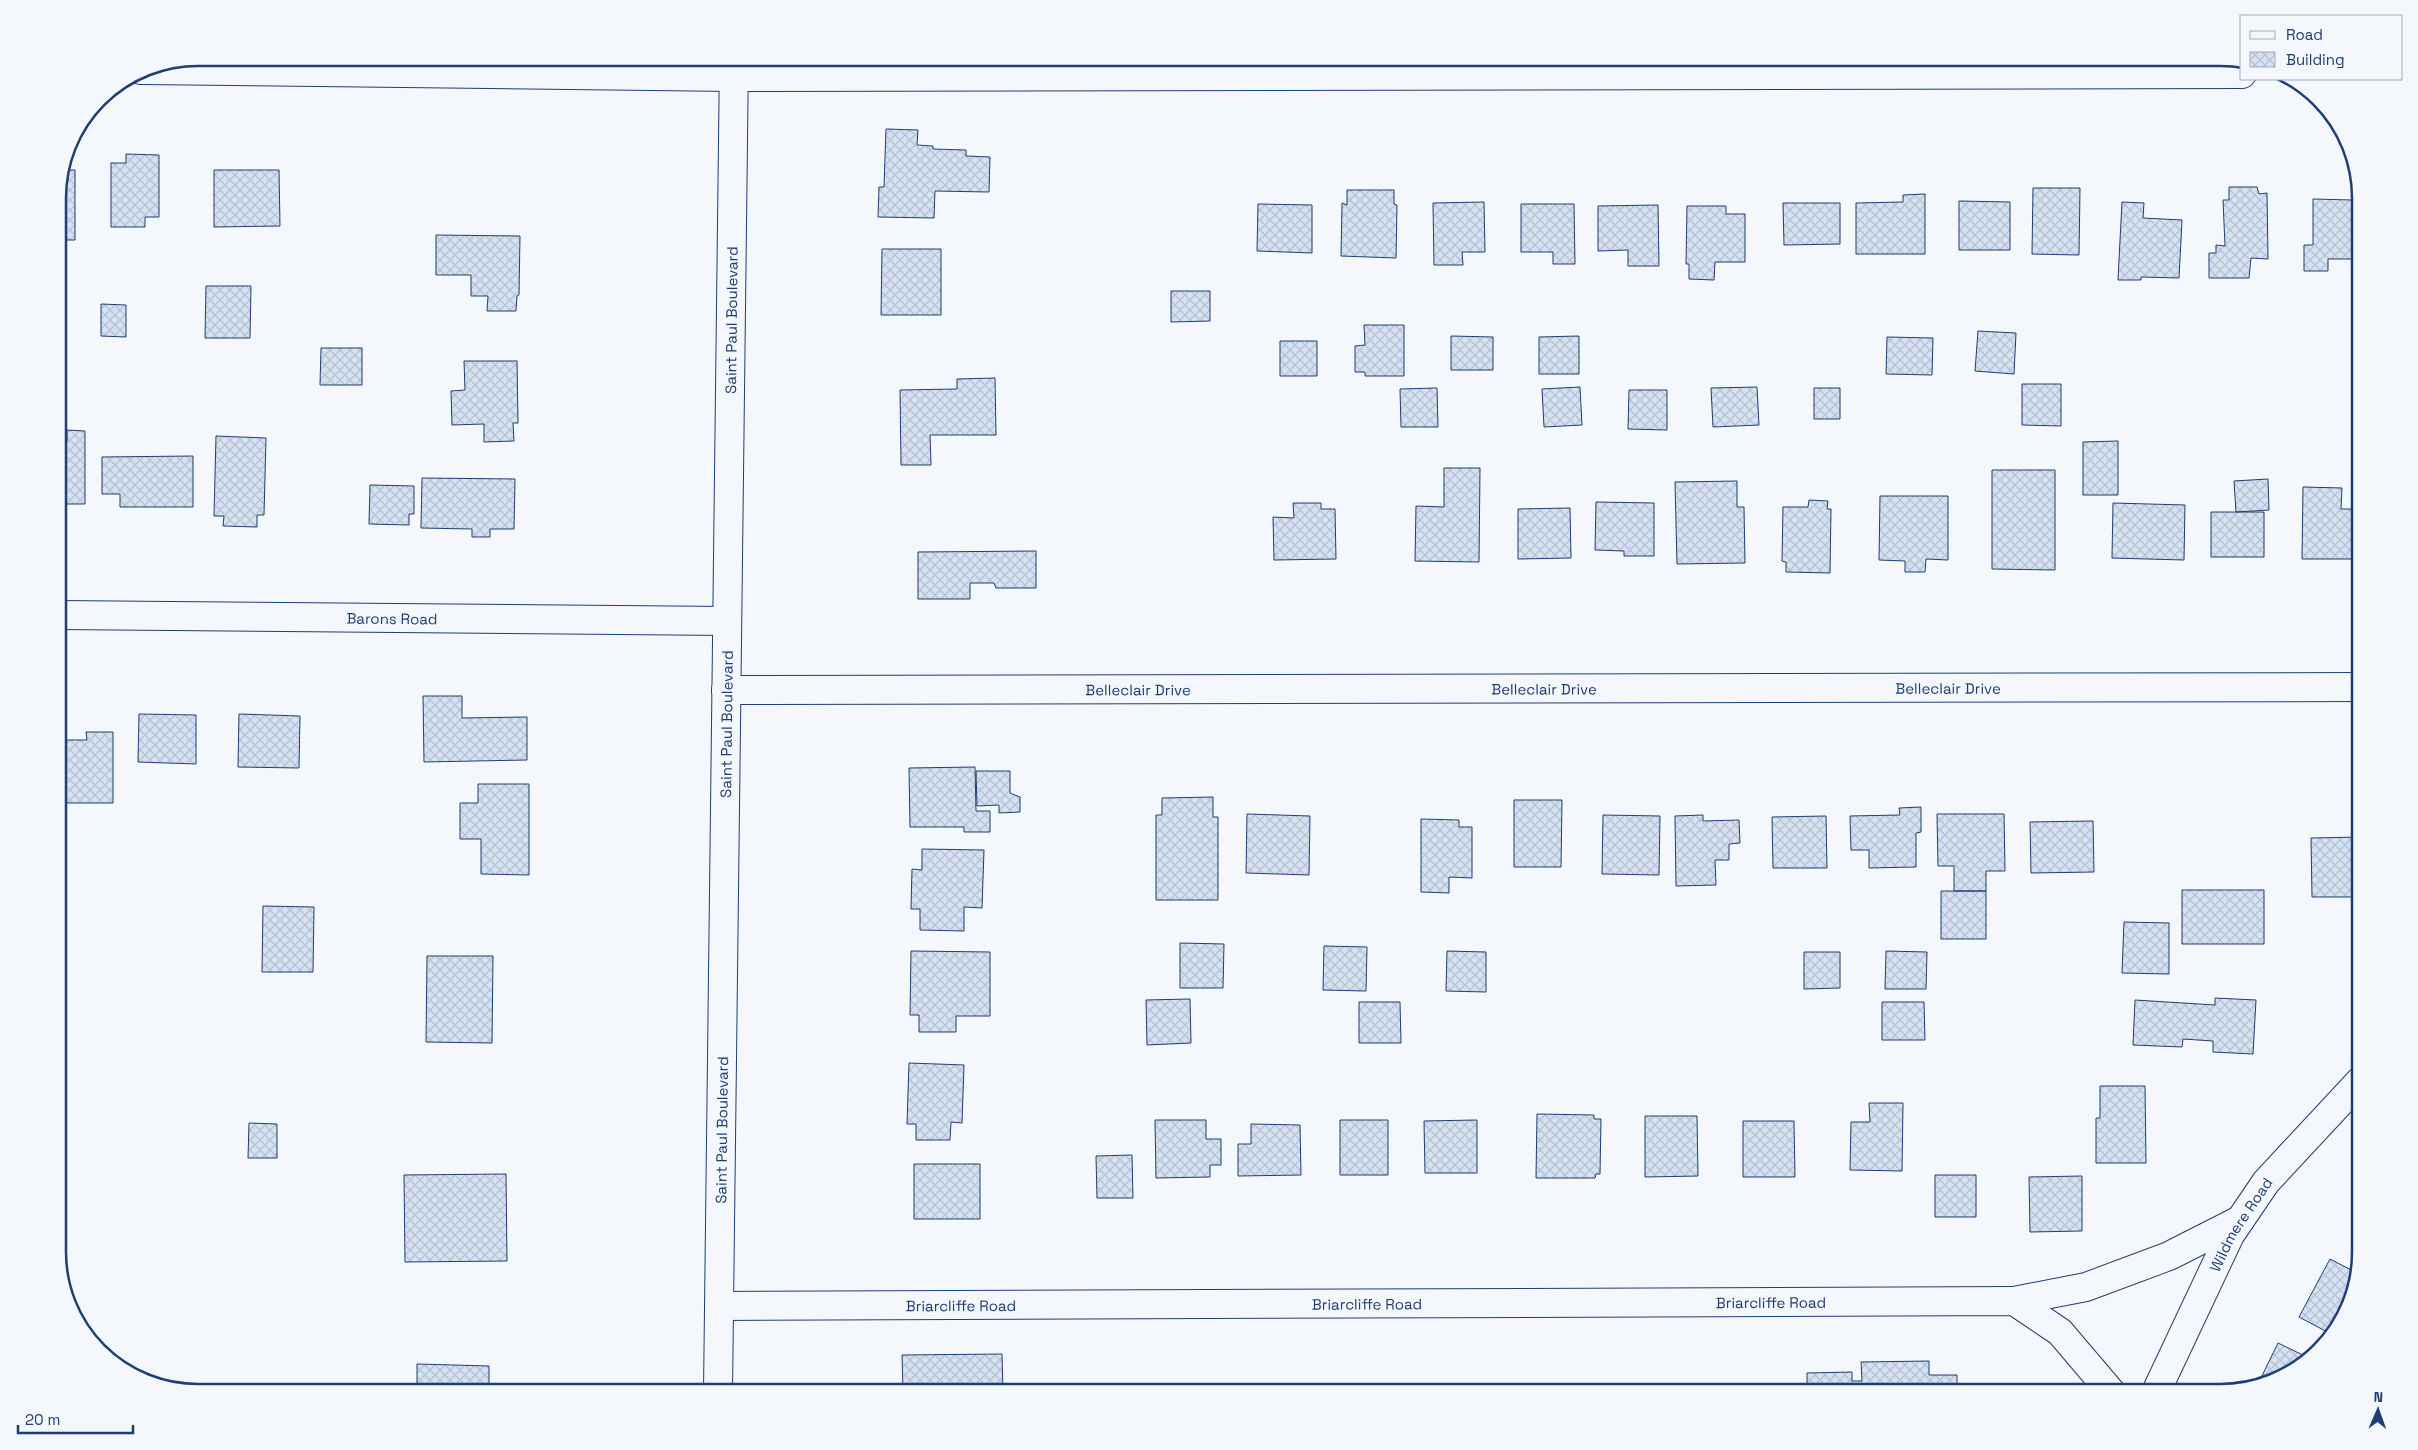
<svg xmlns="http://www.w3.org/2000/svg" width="2418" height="1450" viewBox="0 0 2418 1450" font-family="'Space Grotesk',sans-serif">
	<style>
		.building { fill: url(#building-cross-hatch); stroke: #1d3f73 }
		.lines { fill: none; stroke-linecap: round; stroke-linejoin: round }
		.minor-casing { stroke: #1d3f73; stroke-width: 30 }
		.minor { stroke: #f4f7fb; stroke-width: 28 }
		.labels { text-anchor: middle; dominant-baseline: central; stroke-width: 4; stroke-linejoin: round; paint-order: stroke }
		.street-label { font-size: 15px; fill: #1d3f73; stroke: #f4f7fb }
		.rim { fill: none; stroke: #1d3f73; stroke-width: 2.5 }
	</style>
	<defs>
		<pattern id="building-cross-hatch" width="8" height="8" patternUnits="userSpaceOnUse" patternTransform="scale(1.25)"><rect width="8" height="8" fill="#d5e0f0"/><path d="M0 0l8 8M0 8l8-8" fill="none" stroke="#b6c1d1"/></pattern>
	</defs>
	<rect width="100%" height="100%" fill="#f4f7fb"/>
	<path class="building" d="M 886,129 L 918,130 L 917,145 L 933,146 L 933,149 L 966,150 L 966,156 L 990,157 L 989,192 L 935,191 L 934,218 L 878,217 L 879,187 L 884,187 Z
		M 126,154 L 159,155 L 159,217 L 145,217 L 145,227 L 111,227 L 111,163 L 126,163 Z
		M 63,170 L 75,170 L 75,240 L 58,240 L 58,189 Z
		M 214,170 L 279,170 L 280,226 L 214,227 Z
		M 2229,187 L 2257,187 L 2259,194 L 2267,193 L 2268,259 L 2251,258 L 2249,278 L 2209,278 L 2209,253 L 2216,253 L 2216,245 L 2225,246 L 2223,200 L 2229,200 Z
		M 2033,188 L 2080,188 L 2079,255 L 2032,254 Z
		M 1347,190 L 1394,190 L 1394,204 L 1397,205 L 1396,258 L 1341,256 L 1342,203 L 1347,205 Z
		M 1925,194 L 1925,254 L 1856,254 L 1856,203 L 1903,202 L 1903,195 Z
		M 2313,199 L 2352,200 L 2352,259 L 2328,259 L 2328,271 L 2304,271 L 2304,245 L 2313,245 Z
		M 1959,201 L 2010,202 L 2010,250 L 1959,250 Z
		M 1484,202 L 1485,252 L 1462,252 L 1463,265 L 1434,265 L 1433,203 Z
		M 2122,202 L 2144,203 L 2143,218 L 2182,220 L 2179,278 L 2141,277 L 2141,280 L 2118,280 Z
		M 1783,203 L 1840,203 L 1840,244 L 1784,245 Z
		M 1258,204 L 1312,205 L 1312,253 L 1257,251 Z
		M 1521,204 L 1574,204 L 1575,264 L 1553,264 L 1553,252 L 1521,252 Z
		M 1658,205 L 1659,266 L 1628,266 L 1628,250 L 1598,251 L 1598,206 Z
		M 1687,206 L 1726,206 L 1726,214 L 1745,214 L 1745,262 L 1715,262 L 1714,280 L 1689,279 L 1689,264 L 1686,264 Z
		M 436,235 L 520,236 L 519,295 L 517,296 L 516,311 L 487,311 L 488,296 L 471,296 L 471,275 L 436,275 Z
		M 882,249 L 941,249 L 941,315 L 881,315 Z
		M 206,286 L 251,286 L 250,338 L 205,338 Z
		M 1171,291 L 1210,291 L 1210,321 L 1171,322 Z
		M 101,304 L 126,305 L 126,337 L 101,336 Z
		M 1364,325 L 1404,325 L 1404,376 L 1365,376 L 1365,372 L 1355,372 L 1355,346 L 1365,345 Z
		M 1978,331 L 2016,333 L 2014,374 L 1975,371 Z
		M 1451,336 L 1493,337 L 1493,370 L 1451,370 Z
		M 1579,336 L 1579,374 L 1539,374 L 1539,337 Z
		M 1887,337 L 1933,338 L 1932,375 L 1886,374 Z
		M 1280,341 L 1317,341 L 1317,376 L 1280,376 Z
		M 321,348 L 362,348 L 362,385 L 320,385 Z
		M 464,361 L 517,361 L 518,423 L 513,423 L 514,441 L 484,442 L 484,424 L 452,425 L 451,391 L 465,390 Z
		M 995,378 L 996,435 L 930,435 L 931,465 L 901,465 L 900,390 L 957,389 L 957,379 Z
		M 2022,384 L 2061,384 L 2061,426 L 2022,425 Z
		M 1580,387 L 1582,425 L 1544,427 L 1542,389 Z
		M 1757,387 L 1759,425 L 1713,427 L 1711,388 Z
		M 1437,388 L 1438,427 L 1401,427 L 1400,389 Z
		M 1814,388 L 1840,388 L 1840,419 L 1814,419 Z
		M 1629,390 L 1667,390 L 1667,430 L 1628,429 Z
		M 67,430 L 85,431 L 85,504 L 58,504 L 58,442 L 67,442 Z
		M 216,436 L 266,438 L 264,515 L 257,515 L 257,527 L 223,526 L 224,516 L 214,516 Z
		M 2118,441 L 2118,495 L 2083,495 L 2083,442 Z
		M 193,456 L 193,507 L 120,507 L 120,494 L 102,494 L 102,457 Z
		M 1444,468 L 1480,468 L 1479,562 L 1415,561 L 1416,506 L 1444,507 Z
		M 1992,470 L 2055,470 L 2055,570 L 1992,569 Z
		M 422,478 L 515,479 L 514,529 L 490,529 L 490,537 L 472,537 L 472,529 L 421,528 Z
		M 2268,479 L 2269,510 L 2236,512 L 2234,481 Z
		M 1737,481 L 1737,507 L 1744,507 L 1745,563 L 1677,564 L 1675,482 Z
		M 370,485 L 414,486 L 414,514 L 409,514 L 409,525 L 369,524 Z
		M 2303,487 L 2342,488 L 2341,509 L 2359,509 L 2358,559 L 2302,559 Z
		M 1880,496 L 1948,496 L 1948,560 L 1926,559 L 1925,572 L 1905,572 L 1905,561 L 1879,560 Z
		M 1809,500 L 1828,501 L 1827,509 L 1831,509 L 1830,573 L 1786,572 L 1786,562 L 1782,561 L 1783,507 L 1808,507 Z
		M 1596,502 L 1654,503 L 1654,556 L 1624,556 L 1624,551 L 1595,550 Z
		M 1293,503 L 1321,503 L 1321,509 L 1335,509 L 1336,559 L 1274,560 L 1273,517 L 1294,518 Z
		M 2113,503 L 2185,505 L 2184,560 L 2112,558 Z
		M 1570,508 L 1571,558 L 1518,559 L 1518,509 Z
		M 2211,512 L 2264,512 L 2264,557 L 2211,557 Z
		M 1036,551 L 1036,588 L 996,588 L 994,583 L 970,583 L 970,599 L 918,599 L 918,552 Z
		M 423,696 L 462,696 L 462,718 L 527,717 L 527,760 L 424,762 Z
		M 139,714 L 196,715 L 196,764 L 138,762 Z
		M 239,714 L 300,716 L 299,768 L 238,767 Z
		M 86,732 L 113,732 L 113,803 L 58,803 L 58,740 L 87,740 Z
		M 975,767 L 976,811 L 990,811 L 990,832 L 964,832 L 964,827 L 910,827 L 909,768 Z
		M 976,771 L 1010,771 L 1010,793 L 1020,797 L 1020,812 L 999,813 L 999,805 L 977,806 Z
		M 478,784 L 529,784 L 529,875 L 481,874 L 481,839 L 460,839 L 460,803 L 478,803 Z
		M 1213,797 L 1213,817 L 1218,817 L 1218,900 L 1156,900 L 1156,815 L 1162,815 L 1162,798 Z
		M 1514,800 L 1562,800 L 1561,867 L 1514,867 Z
		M 1921,807 L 1921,832 L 1916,833 L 1916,867 L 1869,868 L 1869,850 L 1851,850 L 1850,816 L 1900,815 L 1899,808 Z
		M 1247,814 L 1310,816 L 1309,875 L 1246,873 Z
		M 1937,814 L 2004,814 L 2005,871 L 1986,871 L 1986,891 L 1954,891 L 1954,866 L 1938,866 Z
		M 1603,815 L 1660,816 L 1659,875 L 1602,874 Z
		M 1703,815 L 1703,821 L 1739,820 L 1740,843 L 1729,844 L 1729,860 L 1715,860 L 1716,885 L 1676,886 L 1675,816 Z
		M 1826,816 L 1827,868 L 1773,868 L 1772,817 Z
		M 1421,819 L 1459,820 L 1459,827 L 1472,827 L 1472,878 L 1449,877 L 1449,893 L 1421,892 Z
		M 2093,821 L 2094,872 L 2031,873 L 2030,822 Z
		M 2360,837 L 2360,897 L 2312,897 L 2311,838 Z
		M 922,849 L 984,850 L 982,908 L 964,907 L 964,931 L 920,930 L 920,909 L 911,909 L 912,869 L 922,870 Z
		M 2182,890 L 2264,890 L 2264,944 L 2182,944 Z
		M 1941,891 L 1986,891 L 1986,939 L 1941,939 Z
		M 263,906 L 314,907 L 313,972 L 262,972 Z
		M 2124,922 L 2169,923 L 2169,974 L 2122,973 Z
		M 1180,943 L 1224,944 L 1223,988 L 1180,988 Z
		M 1324,946 L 1367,947 L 1366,991 L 1323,990 Z
		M 911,951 L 990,952 L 990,1016 L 956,1016 L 956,1032 L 919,1032 L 919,1015 L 910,1015 Z
		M 1447,951 L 1486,952 L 1486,992 L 1446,991 Z
		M 1886,951 L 1927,952 L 1926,989 L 1885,989 Z
		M 1804,952 L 1840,952 L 1840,988 L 1804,989 Z
		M 427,956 L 493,956 L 492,1043 L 426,1042 Z
		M 2215,998 L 2256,1000 L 2253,1054 L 2213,1052 L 2213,1041 L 2183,1039 L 2182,1047 L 2133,1045 L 2135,1000 L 2215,1005 Z
		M 1190,999 L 1191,1043 L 1147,1045 L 1146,1000 Z
		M 1359,1002 L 1400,1002 L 1401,1043 L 1359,1043 Z
		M 1882,1002 L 1924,1002 L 1925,1040 L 1882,1040 Z
		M 909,1063 L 964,1065 L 962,1123 L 951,1122 L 950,1140 L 916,1140 L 916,1124 L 907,1124 Z
		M 2100,1086 L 2145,1086 L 2146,1163 L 2096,1163 L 2096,1118 L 2100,1118 Z
		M 1869,1103 L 1903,1103 L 1902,1171 L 1850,1170 L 1851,1122 L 1870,1122 Z
		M 1537,1114 L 1594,1115 L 1594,1119 L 1601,1119 L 1600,1174 L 1596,1174 L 1595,1178 L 1536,1178 Z
		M 1645,1116 L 1697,1116 L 1698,1176 L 1645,1177 Z
		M 1155,1120 L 1206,1120 L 1206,1139 L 1221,1139 L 1221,1165 L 1210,1165 L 1210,1177 L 1156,1178 Z
		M 1340,1120 L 1388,1120 L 1388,1175 L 1340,1175 Z
		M 1477,1120 L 1477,1173 L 1425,1173 L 1424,1121 Z
		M 1743,1121 L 1794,1121 L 1795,1177 L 1743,1177 Z
		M 249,1123 L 277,1124 L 277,1158 L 248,1158 Z
		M 1251,1124 L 1300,1125 L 1301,1175 L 1238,1176 L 1238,1144 L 1251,1144 Z
		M 1132,1155 L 1133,1198 L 1097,1198 L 1096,1156 Z
		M 914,1164 L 980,1164 L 980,1219 L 914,1219 Z
		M 506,1174 L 507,1261 L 405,1262 L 404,1175 Z
		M 1935,1175 L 1976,1175 L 1976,1217 L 1935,1217 Z
		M 2082,1176 L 2082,1231 L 2030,1232 L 2029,1177 Z
		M 2330,1259 L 2355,1272 L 2342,1322 L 2331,1334 L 2299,1317 Z
		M 2278,1343 L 2307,1357 L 2290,1374 L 2259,1382 Z
		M 1002,1354 L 1003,1392 L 903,1392 L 902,1355 Z
		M 1929,1361 L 1929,1375 L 1957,1375 L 1957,1392 L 1807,1392 L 1807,1373 L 1852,1372 L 1852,1381 L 1862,1381 L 1861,1362 Z
		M 417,1364 L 489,1366 L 489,1392 L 417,1392 Z"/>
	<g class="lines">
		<defs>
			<g id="minor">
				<path d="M 141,70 L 734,77 L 2242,74"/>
				<path id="s1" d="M 58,615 L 727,621"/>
				<path id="s2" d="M 726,690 L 2360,687"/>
				<path d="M 2014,1301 L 2086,1287 L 2169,1256 L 2240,1220"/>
				<path id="s3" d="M 719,1306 L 2014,1301 L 2060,1332 L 2111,1392"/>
				<path id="s4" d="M 718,1392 L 734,58"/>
				<path id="s5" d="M 2156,1392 L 2230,1235 L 2266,1182 L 2360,1081"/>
			</g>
		</defs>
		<use href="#minor" class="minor-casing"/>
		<use href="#minor" class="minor"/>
	</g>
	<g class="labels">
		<g class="street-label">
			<text stroke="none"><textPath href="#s4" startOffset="1072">Saint Paul Boulevard</textPath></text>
			<text stroke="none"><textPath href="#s1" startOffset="334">Barons Road</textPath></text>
			<text stroke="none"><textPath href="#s2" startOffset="1222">Belleclair Drive</textPath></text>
			<text stroke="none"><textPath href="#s2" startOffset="412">Belleclair Drive</textPath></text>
			<text stroke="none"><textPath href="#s2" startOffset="818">Belleclair Drive</textPath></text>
			<text stroke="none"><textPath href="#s4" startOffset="668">Saint Paul Boulevard</textPath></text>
			<text stroke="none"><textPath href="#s4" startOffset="262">Saint Paul Boulevard</textPath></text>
			<text stroke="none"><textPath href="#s5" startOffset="188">Wildmere Road</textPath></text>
			<text stroke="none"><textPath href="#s3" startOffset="1052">Briarcliffe Road</textPath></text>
			<text stroke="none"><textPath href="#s3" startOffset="648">Briarcliffe Road</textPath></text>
			<text stroke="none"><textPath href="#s3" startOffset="242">Briarcliffe Road</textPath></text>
		</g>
	</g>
	<path d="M0 0H2418V1450H0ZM198 66H2220A132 132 0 0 1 2352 198V1252A132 132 0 0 1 2220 1384H198A132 132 0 0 1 66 1252V198A132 132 0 0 1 198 66Z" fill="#f4f7fb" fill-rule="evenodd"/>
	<path class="rim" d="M198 66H2220A132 132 0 0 1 2352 198V1252A132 132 0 0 1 2220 1384H198A132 132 0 0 1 66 1252V198A132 132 0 0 1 198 66Z"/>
	<rect x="2240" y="15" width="162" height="65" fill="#f4f7fb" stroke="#9eadc5"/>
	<rect x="2250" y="31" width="25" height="8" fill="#f4f7fb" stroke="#9eadc5"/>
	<text x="2286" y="40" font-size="15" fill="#1d3f73">Road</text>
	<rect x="2250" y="52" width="25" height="15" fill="url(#building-cross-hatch)" stroke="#9eadc5"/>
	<text x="2286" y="65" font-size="15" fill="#1d3f73">Building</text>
	<g transform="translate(2378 1410) rotate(2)" stroke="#f4f7fb" stroke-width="4" paint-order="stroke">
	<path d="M0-4L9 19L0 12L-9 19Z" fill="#1d3f73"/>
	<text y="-8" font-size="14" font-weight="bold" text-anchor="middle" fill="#1d3f73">N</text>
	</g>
	<path d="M18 1425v8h115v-8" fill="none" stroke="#1d3f73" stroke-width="2.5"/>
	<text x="25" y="1425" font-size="15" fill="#1d3f73" stroke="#f4f7fb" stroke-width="4" paint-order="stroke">20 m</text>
</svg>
